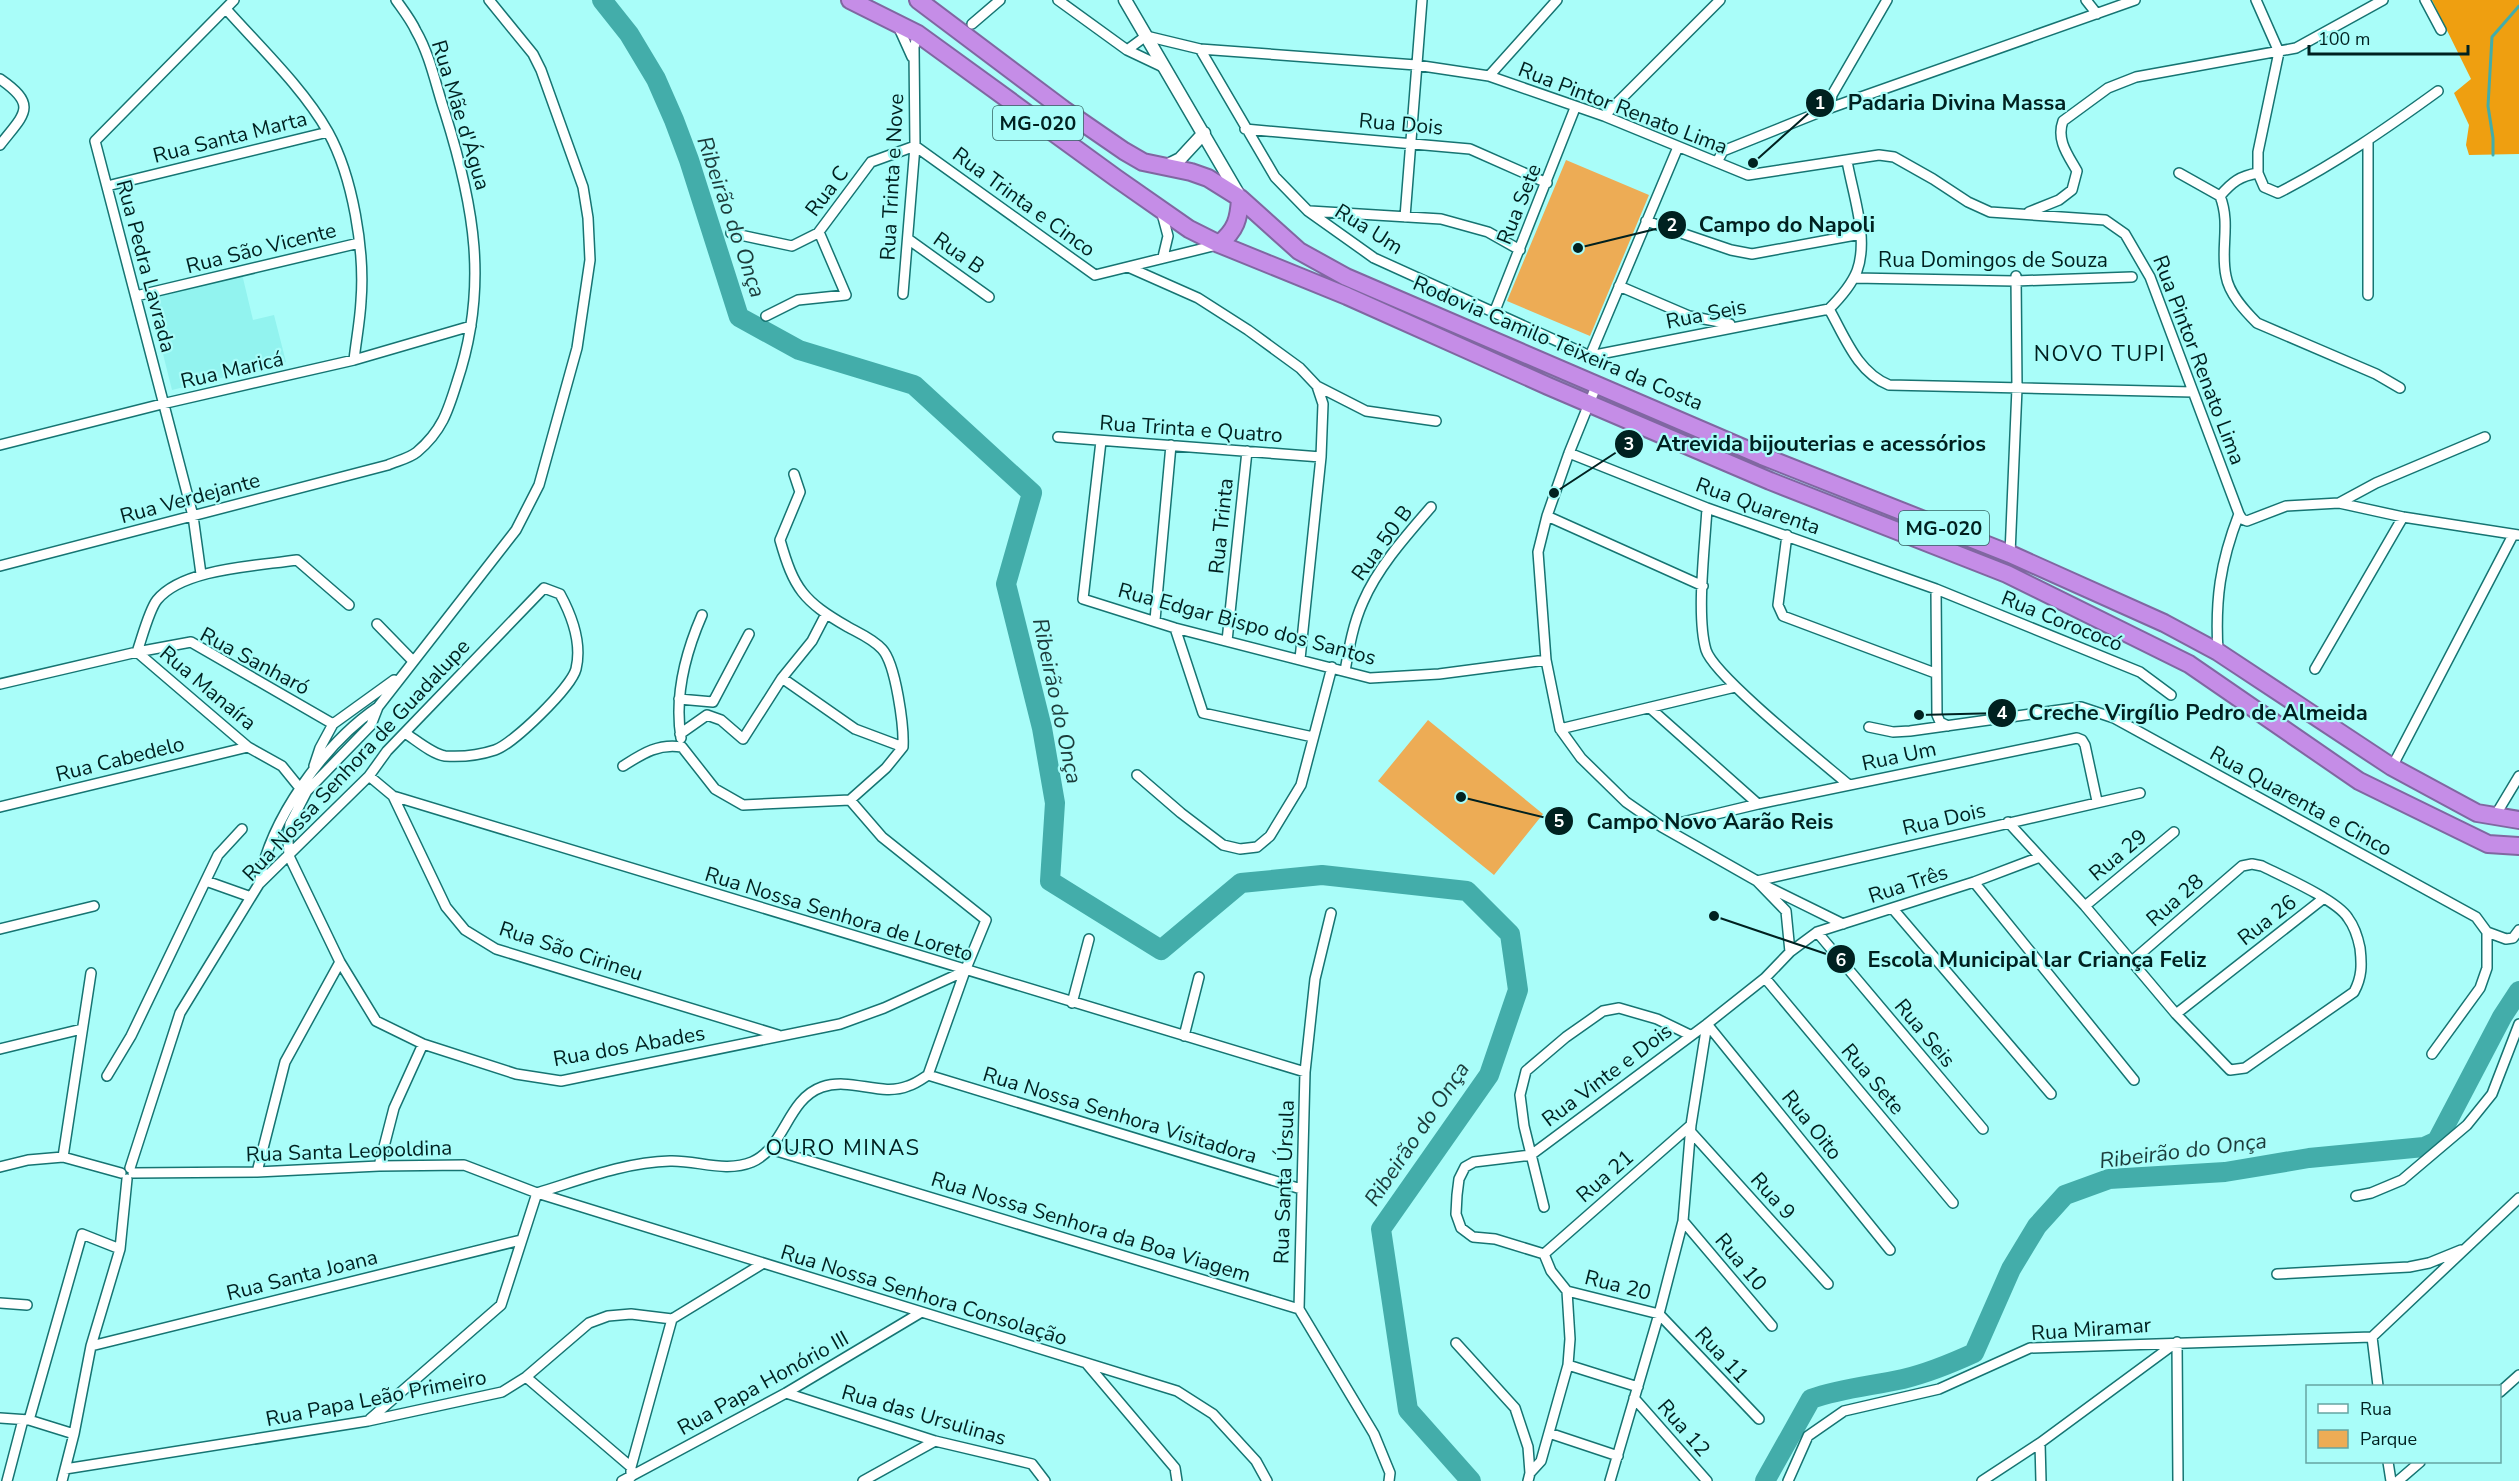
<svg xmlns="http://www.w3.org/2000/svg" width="2519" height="1481" viewBox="0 0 2519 1481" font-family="'Nunito Sans',sans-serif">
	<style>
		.built { fill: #92f3ef }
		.green { fill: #edac55 }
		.forest { fill: #ef9f10 }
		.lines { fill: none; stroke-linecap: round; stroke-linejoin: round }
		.stream { stroke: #43adaa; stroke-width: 3 }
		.river { stroke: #43adaa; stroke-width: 20 }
		.street-casing { stroke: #167472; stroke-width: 12 }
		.secondary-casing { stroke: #167472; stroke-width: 15 }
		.highway-casing { stroke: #8067a1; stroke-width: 20 }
		.street { stroke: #fff; stroke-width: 9 }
		.secondary { stroke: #fff; stroke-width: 12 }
		.highway { stroke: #c58de7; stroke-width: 16 }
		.labels { text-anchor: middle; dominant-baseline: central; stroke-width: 4.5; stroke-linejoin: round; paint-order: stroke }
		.shield { fill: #a9fdf9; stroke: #336361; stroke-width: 1.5 }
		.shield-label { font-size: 20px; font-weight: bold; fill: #002120 }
		.street-label { font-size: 21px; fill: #002120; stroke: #a9fdf9 }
		.water-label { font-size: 22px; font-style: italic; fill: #1c3c3b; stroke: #a9fdf9 }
		.neighbourhood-label { font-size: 22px; letter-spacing: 1.5px; fill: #002120; stroke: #a9fdf9 }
		.leader { fill: none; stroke: #002120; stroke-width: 2 }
		.callout-dot { fill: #002120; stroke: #a9fdf9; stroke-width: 2 }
		.mark-label { font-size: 18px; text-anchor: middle; font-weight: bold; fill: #fff }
		.callout-label { font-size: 22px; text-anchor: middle; font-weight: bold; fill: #002120; stroke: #a9fdf9; stroke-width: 4.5; stroke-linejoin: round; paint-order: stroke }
	</style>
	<rect width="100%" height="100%" fill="#a9fdf9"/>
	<path class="built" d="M 242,274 L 253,320 L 274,315 L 286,362 L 172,390 L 149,298 Z"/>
	<path class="green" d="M 1566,160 L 1649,195 L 1590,336 L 1507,301 Z
		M 1428,720 L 1543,814 L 1494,875 L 1378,781 Z"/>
	<path class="forest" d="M 2432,0 L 2519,0 L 2519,154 L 2469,155 L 2466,145 L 2469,125 L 2454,93 L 2471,79 Z"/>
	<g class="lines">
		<path class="stream" d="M 2493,155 L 2493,138 L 2488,106 L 2492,37 L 2519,6"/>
		<path class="river" d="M 602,0 L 629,34 L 656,79 L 674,120 L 689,160 L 739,317 L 799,350 L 914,385 L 1032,493 L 1006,584 L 1042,728 L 1055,803 L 1050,881 L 1161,950 L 1241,883 L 1322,875 L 1467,891 L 1510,934 L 1518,990 L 1489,1075 L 1381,1229 L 1408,1410 L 1471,1481
			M 1765,1481 L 1811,1399 C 1842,1388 1872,1386 1903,1379 C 1928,1373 1950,1364 1974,1353 L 2011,1269 L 2037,1226 L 2065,1195 L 2109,1179 L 2225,1172 L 2309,1158 L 2424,1147 L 2437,1141 L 2502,1017 L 2519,991"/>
		<defs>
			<path id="street" d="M 489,0 L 533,54 L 541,70 L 583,187 L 588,218 L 590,260 L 577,348 L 539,485 L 516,530 L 378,707 L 371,725 L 307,791 L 290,824 L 288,841 L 289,856 L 340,962 L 376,1021 L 423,1044 L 516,1074 L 561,1081 L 840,1024 L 884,1008 L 965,971
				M 1058,0 L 1127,50 L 1165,68
				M 2086,0 L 2097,14
				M 2256,0 L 2279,52 L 2258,152 L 2258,173 L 2264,187 L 2278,193 C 2335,164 2387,128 2438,91
				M 2425,0 L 2441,30
				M 226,9 C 259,46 304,89 328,132 C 353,177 365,251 361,301 C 360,321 356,341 354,360
				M 972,24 L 1000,0
				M 898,26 L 912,57
				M 1200,49 L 1275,177 L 1308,211 L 1374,258 L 1590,356
				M 1127,50 L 1146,36 L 1200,49 L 1416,65 L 1489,76 L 1604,116 L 1748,175 L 1879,155 L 1894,157 L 1933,179 L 1968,202 L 1990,212 L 2105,220 L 2125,234 L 2150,277 L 2239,514
				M 1489,76 L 1557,0
				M 0,79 C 39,106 24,114 0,145
				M 1830,108 L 1832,95 L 1887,0
				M 1604,116 L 1720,0
				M 1245,129 L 1470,149 L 1547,183
				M 2368,142 L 2368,295
				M 1717,162 L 1723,151 L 1830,108 L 2135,0
				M 2179,173 L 2220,196 C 2231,224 2220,249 2226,276 C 2229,294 2245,311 2257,323 L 2376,374 L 2400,388
				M 107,186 L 328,132
				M 2220,196 C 2232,182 2240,176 2258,173
				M 1161,210 L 1168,236 L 1163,257
				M 1310,211 L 1441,219 L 1488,232 L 1520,250
				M 2029,212 L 2059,200 L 2072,190 L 2077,171 C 2068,155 2056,140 2063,121 L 2108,88 L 2136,77 L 2296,48 L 2383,0
				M 1405,217 L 1422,0
				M 1646,221 L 1731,250 L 1752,254 L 1861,234
				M 731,233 L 792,246 L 818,233 L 871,162 L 915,146 L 1095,275 L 1217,245
				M 908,239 L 989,297
				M 1128,267 L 1198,298 L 1248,330 L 1300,368 L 1317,386 L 1323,404 L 1321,457 L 1300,659
				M 1854,278 L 2015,281 L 2132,277
				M 1619,286 L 1689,316 L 1730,324
				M 903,294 L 915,146 L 914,47 L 918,34
				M 136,296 L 359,243
				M 1829,309 C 1845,337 1857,372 1889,385 L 2193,392
				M 1829,309 C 1840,298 1851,286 1857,271 C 1869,238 1853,195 1847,161
				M 1494,313 L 1575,108
				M 766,316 L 798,300 L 846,295 L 819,232
				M 1590,356 L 1829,309
				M 1590,356 L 1678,147
				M 1597,384 L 1569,453 L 1547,516 L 1538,552 L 1546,660 L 1560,729 L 1581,758 L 1626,802 L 1662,827 L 1757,881 L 1786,911 L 1790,952
				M 1317,386 L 1366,411 L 1436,421
				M 1058,437 L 1321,457
				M 1101,441 L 1083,599 L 1175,628 L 1370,678 L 1439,674 L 1546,660
				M 0,445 L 162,404 L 354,360 L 471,326
				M 1569,453 L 1707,508 L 1936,589 L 2140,672 L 2171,695
				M 794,474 L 800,492 L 780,540 C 794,589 803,601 848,627 C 859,633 873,639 882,649 C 896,664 904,727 903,747 L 886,768 L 850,800
				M 2339,503 L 2376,483 L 2485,437
				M 1707,508 C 1705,545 1696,616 1706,650 C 1714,676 1822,762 1849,785
				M 1547,516 L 1703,586
				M 1787,535 L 1778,605 L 1783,616 L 1935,673
				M 2010,554 L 2017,388 L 2016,276
				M 0,566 L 388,465 C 397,461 410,458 417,452 C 442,431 448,411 457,382 C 489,287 474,205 445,113 C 436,86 430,55 416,31 C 411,20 403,10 396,0
				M 201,574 L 193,516 L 95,141 L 234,0
				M 1936,589 L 1937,715 L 1940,722 L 1948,726
				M 1155,620 L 1171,445
				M 377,624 L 413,661
				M 1175,628 L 1203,713 L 1313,737
				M 1227,641 L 1247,451
				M 2218,652 C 2215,600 2220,563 2239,514 L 2242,519 L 2247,521 L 2286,506 L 2339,503 L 2403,517 L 2519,535
				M 2315,669 L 2403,517
				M 1345,671 C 1349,648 1353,624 1363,602 C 1378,567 1406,536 1431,507
				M 782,678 L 855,729 L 903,747
				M 0,684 L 137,652 L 191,642 L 333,724
				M 679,699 L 713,702 L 749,634
				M 1650,708 L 1758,804
				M 1869,727 L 1893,732 L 1910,731 L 2081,707 L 2114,718 L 2476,917 L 2487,932
				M 1560,729 L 1735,687
				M 680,734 L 707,715 L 721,720 L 743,739 L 782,678 L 812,641 L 826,614
				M 681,738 C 674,695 685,654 702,615
				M 314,766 L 320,748 L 333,724 L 394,680
				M 623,766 C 642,754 658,743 682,747 L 715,789 L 743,805 L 850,800
				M 2392,767 L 2513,535
				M 1137,775 L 1181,813 L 1223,845 L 1240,849 L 1257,847 L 1270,836 L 1301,785 L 1332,667
				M 369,776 L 393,796 L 1305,1072
				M 299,787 L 282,766 L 248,747 L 137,652 C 142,638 149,610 157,600 C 183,568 258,566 297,560 L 349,605
				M 393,796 L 446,907 L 465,930 L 496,949 L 778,1035
				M 0,807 L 248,747
				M 2495,816 L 2519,776
				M 2008,822 L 2085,906 L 2176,1014 L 2230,1070 L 2245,1068 L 2354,992 C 2362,977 2362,965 2360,948 C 2358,938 2354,926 2348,918 C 2337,900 2282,876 2262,866 L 2252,864 L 2242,866 L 2132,961
				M 1662,827 L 1758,804 L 2077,738 L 2082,740 L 2085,745 L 2097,801
				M 206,881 L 251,897
				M 1757,881 L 2140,793
				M 1974,882 L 2134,1080
				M 259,884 C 269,820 325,743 378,707
				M 1764,885 L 1843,924
				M 2085,906 L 2174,832
				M 1893,909 L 2051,1094
				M 1331,913 L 1315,979 L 1305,1072 L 1299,1309 L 1374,1434 L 1390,1473 L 1389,1481
				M 0,929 L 94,906
				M 1817,932 L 1983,1129
				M 2487,932 L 2506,939 L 2513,938 L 2519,930
				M 1765,978 L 1953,1203
				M 1072,1003 L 1089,939
				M 2176,1014 L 2324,898
				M 1707,1024 L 1890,1250
				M 1184,1036 L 1199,977
				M 0,1049 L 82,1029
				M 2432,1054 L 2480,988 L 2487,968 L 2487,932
				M 928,1075 L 1301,1189
				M 107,1076 L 131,1036 L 218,855 L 242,829
				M 1690,1131 L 1828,1284
				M 770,1149 L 1299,1309
				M 63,1157 L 91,973
				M 379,1166 L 394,1108 L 423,1044
				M 0,1167 L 28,1160 L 63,1157 L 121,1173
				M 130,1168 L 180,1013 L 251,897 L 259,884 L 369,776 L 387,751 L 544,588 L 560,594 C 572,616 582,644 576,669 C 571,688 513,744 495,750 C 480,755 460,757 445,756 C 432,754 416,740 405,733
				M 257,1172 L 285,1062 L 340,962
				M 133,1173 L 257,1172 L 379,1166 L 464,1165 L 537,1193 L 1177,1391 L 1213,1414 L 1256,1461 L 1267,1481
				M 537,1193 C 580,1180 625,1162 670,1161 C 697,1160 725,1173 752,1162 C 785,1148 787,1099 822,1087 C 851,1077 881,1097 908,1086 C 915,1084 922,1079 928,1075 L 965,971 L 986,920 L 882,837 L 850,800
				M 2356,1196 L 2371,1193 L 2402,1180 L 2467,1125 L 2492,1094 L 2519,1024
				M 1544,1207 L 1524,1126 L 1520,1095 L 1526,1071 L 1566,1037 L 1603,1011 L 1619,1008 L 1657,1019 L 1690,1035
				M 1683,1221 L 1772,1326
				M 1544,1254 L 1495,1239 L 1473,1237 L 1461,1228 L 1456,1214 L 1457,1195 L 1459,1179 L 1465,1167 L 1474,1162 L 1531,1155 L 1707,1024 L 1765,978 L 1790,952 L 1817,932 L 1974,882 L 2040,857
				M 1544,1254 L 1691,1125
				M 2277,1274 L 2409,1267 L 2429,1263 L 2461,1250
				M 1567,1291 L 1659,1314 L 1759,1419
				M 0,1303 L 27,1305
				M 2372,1337 L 2519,1198
				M 2372,1337 L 2378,1386
				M 2177,1342 L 2178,1481
				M 1456,1343 L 1515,1408 L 1528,1447 L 1530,1473 L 1528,1481
				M 91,1346 L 521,1240
				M 1087,1364 L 1175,1468 L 1177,1481
				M 1568,1365 L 1638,1387
				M 526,1377 L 631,1467
				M 2500,1392 L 2519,1375
				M 786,1393 L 935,1441 L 1032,1464 L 1045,1481
				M 1634,1398 L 1707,1481
				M 0,1418 L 29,1420 L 74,1434
				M 370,1419 L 501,1305 L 537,1193
				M 29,1420 L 82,1234 L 120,1249
				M 1549,1433 L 1618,1456
				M 2040,1443 L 2041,1481
				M 2388,1462 L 2391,1481
				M 65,1469 L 368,1421 L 502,1392 L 526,1377 L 589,1323 L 608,1316 L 631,1314 L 672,1319 L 762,1264
				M 1530,1473 L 1541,1461 L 1568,1365 L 1570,1339 L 1567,1291 L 1551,1271 L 1544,1254
				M 631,1477 L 631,1467 L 672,1319
				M 7,1481 L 23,1420
				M 62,1481 L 74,1434 L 91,1346 L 120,1249 L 127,1179
				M 622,1481 L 786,1393 L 920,1313
				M 863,1481 L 935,1441
				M 1610,1481 L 1659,1314 L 1683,1221 L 1691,1125 L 1707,1024
				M 1788,1481 L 1808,1436 L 1844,1411 L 1939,1389 L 2030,1348 L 2372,1337
				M 1982,1481 L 2040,1443 L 2177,1342
				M 2398,1481 L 2420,1462"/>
			<path id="secondary" d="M 1125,0 L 1240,197
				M 1164,167 L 1180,159 L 1204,133"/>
			<path id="highway" d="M 850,0 L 918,34 L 1116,178 L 1189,229 L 1219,244 L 1347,296 L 1548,386 L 1770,481 L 2007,574 L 2189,664 L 2359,781 L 2488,844 L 2519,846
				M 918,0 L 1063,109 L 1124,151 L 1143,162 L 1191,172 L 1208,178 L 1240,198 L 1299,251 L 1346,277 L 1762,456 L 2010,554 L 2164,623 L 2218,652 L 2392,767 L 2477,813 L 2519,820
				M 1219,244 C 1236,230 1239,219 1240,198"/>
		</defs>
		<use href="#street" class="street-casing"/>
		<use href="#secondary" class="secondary-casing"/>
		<use href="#highway" class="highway-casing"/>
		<use href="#street" class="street"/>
		<use href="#secondary" class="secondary"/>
		<use href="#highway" class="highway"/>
	</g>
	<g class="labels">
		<g class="shield">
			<rect x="993" y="106" width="90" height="34" rx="4.5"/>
			<rect x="1899" y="511" width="90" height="34" rx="4.5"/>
		</g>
		<g class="shield-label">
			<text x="1038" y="123">MG-020</text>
			<text x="1944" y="528">MG-020</text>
		</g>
		<g class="street-label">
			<text transform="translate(1623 108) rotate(21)">Rua Pintor Renato Lima</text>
			<text transform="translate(461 115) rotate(73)">Rua Mãe d'Água</text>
			<text transform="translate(1401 124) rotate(5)">Rua Dois</text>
			<text transform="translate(230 137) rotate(-14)">Rua Santa Marta</text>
			<text transform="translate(892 177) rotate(-87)">Rua Trinta e Nove</text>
			<text transform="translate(827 191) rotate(-53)">Rua C</text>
			<text transform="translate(1024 202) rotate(36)">Rua Trinta e Cinco</text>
			<text transform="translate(1519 204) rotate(-68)">Rua Sete</text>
			<text transform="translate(1369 229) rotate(32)">Rua Um</text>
			<text transform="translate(261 248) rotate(-14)">Rua São Vicente</text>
			<text transform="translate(959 253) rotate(35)">Rua B</text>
			<text x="1993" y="260">Rua Domingos de Souza</text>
			<text transform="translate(146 266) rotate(75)">Rua Pedra Lavrada</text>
			<text transform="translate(1706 314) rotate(-11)">Rua Seis</text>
			<text transform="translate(1558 343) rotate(23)">Rodovia Camilo Teixeira da Costa</text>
			<text transform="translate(2199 360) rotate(69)">Rua Pintor Renato Lima</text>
			<text transform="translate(232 370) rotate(-13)">Rua Maricá</text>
			<text transform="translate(1191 429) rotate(4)">Rua Trinta e Quatro</text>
			<text transform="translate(190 498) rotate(-15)">Rua Verdejante</text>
			<text transform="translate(1758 506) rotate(20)">Rua Quarenta</text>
			<text transform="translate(1221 526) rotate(-84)">Rua Trinta</text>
			<text transform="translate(1382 543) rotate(-54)">Rua 50 B</text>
			<text transform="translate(2062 621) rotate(22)">Rua Corococó</text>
			<text transform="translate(1247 624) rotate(15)">Rua Edgar Bispo dos Santos</text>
			<text transform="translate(255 661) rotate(28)">Rua Sanharó</text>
			<text transform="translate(208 688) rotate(40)">Rua Manaíra</text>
			<text transform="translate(1899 756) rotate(-12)">Rua Um</text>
			<text transform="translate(120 759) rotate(-14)">Rua Cabedelo</text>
			<text transform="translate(356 760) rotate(-47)">Rua Nossa Senhora de Guadalupe</text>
			<text transform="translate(2301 801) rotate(29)">Rua Quarenta e Cinco</text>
			<text transform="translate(1944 819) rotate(-13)">Rua Dois</text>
			<text transform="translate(2118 855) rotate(-40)">Rua 29</text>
			<text transform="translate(1908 884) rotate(-18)">Rua Três</text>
			<text transform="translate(2175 900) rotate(-41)">Rua 28</text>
			<text transform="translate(839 914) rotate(17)">Rua Nossa Senhora de Loreto</text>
			<text transform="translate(2267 920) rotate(-38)">Rua 26</text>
			<text transform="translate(571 951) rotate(18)">Rua São Cirineu</text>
			<text transform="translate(1925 1033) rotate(50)">Rua Seis</text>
			<text transform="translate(629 1046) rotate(-10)">Rua dos Abades</text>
			<text transform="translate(1607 1075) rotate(-37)">Rua Vinte e Dois</text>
			<text transform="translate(1873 1079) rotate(50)">Rua Sete</text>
			<text transform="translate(1120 1115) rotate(17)">Rua Nossa Senhora Visitadora</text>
			<text transform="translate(1812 1125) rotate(51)">Rua Oito</text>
			<text transform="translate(349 1151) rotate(-2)">Rua Santa Leopoldina</text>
			<text transform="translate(1605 1176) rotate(-41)">Rua 21</text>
			<text transform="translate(1284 1182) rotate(-88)">Rua Santa Úrsula</text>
			<text transform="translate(1773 1196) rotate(48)">Rua 9</text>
			<text transform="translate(1091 1227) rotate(17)">Rua Nossa Senhora da Boa Viagem</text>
			<text transform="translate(1741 1262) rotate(50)">Rua 10</text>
			<text transform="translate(302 1275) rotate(-14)">Rua Santa Joana</text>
			<text transform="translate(1618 1285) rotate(14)">Rua 20</text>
			<text transform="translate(924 1295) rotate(17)">Rua Nossa Senhora Consolação</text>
			<text transform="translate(2091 1329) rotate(-4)">Rua Miramar</text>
			<text transform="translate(1722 1355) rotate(47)">Rua 11</text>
			<text transform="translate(763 1383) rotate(-29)">Rua Papa Honório III</text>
			<text transform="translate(376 1398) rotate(-11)">Rua Papa Leão Primeiro</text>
			<text transform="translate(924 1415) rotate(16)">Rua das Ursulinas</text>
			<text transform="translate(1684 1428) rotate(49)">Rua 12</text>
		</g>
		<g class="water-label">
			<text transform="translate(731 217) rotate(71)">Ribeirão do Onça</text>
			<text transform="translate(1057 701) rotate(78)">Ribeirão do Onça</text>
			<text transform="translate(1417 1134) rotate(-56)">Ribeirão do Onça</text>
			<text transform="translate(2183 1151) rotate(-7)">Ribeirão do Onça</text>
		</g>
		<g class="neighbourhood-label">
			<text x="2100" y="354">NOVO TUPI</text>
			<text x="843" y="1148">OURO MINAS</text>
		</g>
	</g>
	<path class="leader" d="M1753 163L1820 103M1578 248L1672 225M1554 493L1629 444M1919 715L2002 713M1461 797L1559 821M1714 916L1841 959"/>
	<g class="callout-dot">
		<circle cx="1753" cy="163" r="6"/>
		<circle cx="1578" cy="248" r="6"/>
		<circle cx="1554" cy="493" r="6"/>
		<circle cx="1919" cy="715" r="6"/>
		<circle cx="1461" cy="797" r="6"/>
		<circle cx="1714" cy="916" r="6"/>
		<circle cx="1820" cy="103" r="15"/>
		<circle cx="1672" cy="225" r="15"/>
		<circle cx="1629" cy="444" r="15"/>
		<circle cx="2002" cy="713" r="15"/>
		<circle cx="1559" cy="821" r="15"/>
		<circle cx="1841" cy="959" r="15"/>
	</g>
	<g class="mark-label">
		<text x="1820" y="109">1</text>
		<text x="1672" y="231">2</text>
		<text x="1629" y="450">3</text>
		<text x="2002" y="719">4</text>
		<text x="1559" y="827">5</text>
		<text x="1841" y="966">6</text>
	</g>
	<g class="callout-label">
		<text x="1957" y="110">Padaria Divina Massa</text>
		<text x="1787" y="232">Campo do Napoli</text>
		<text x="1821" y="451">Atrevida bijouterias e acessórios</text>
		<text x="2198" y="720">Creche Virgílio Pedro de Almeida</text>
		<text x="1710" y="829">Campo Novo Aarão Reis</text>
		<text x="2037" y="967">Escola Municipal lar Criança Feliz</text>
	</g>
	<rect x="2306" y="1385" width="195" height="78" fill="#a9fdf9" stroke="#65a5a2" stroke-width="1.5"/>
	<rect x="2318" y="1404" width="30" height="9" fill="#ffffff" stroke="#65a5a2" stroke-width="1.5"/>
	<text x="2360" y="1415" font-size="18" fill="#002120">Rua</text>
	<rect x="2318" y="1430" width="30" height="18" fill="#edac55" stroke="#65a5a2" stroke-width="1.5"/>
	<text x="2360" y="1445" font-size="18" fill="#002120">Parque</text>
	<path d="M2309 45v9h159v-9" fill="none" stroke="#002120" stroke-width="3"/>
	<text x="2318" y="45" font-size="18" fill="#002120" stroke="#a9fdf9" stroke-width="4.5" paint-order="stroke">100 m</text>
</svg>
